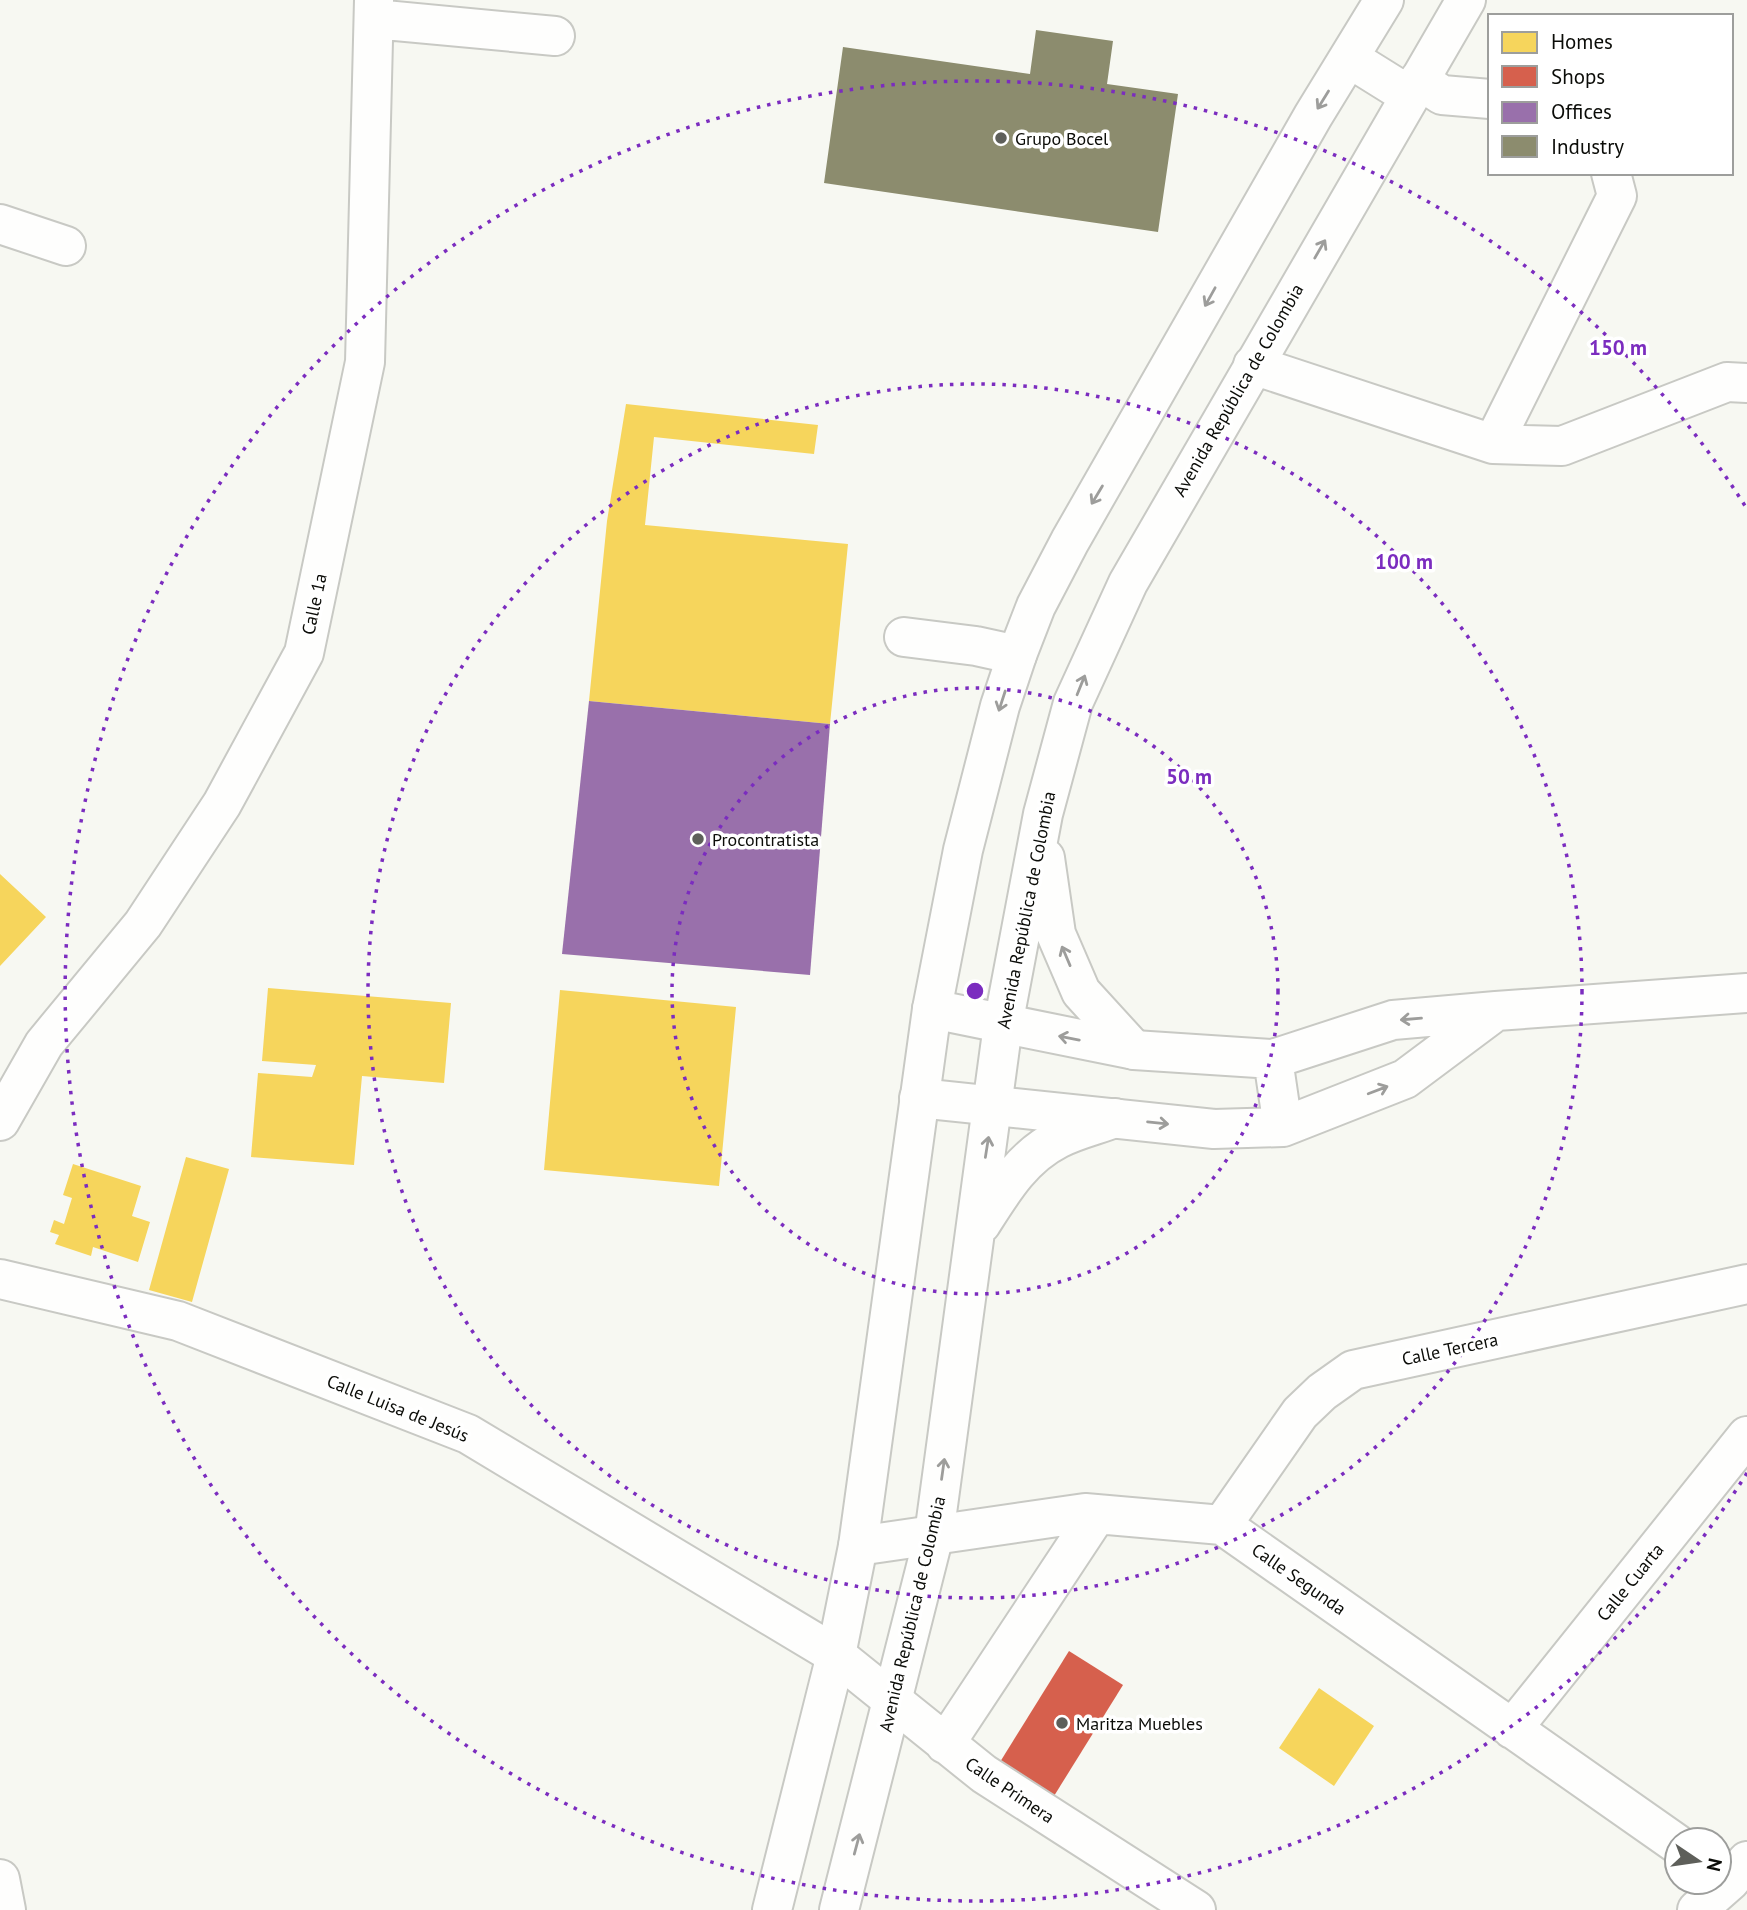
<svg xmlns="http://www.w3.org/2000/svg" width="1747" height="1910" viewBox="0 0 1747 1910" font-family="'PT Sans',sans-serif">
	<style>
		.homes { fill: #f6d55c }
		.shops { fill: #d6604d }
		.offices { fill: #9970ab }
		.industry { fill: #8c8c6e }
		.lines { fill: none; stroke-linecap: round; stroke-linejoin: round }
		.minor-casing { stroke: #c8c9c4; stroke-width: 42 }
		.major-casing { stroke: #c8c9c4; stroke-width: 42 }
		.minor { stroke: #fefefd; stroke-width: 38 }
		.major { stroke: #fefefd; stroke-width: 38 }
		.oneway { stroke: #9d9d9b }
		.ring { fill: none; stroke: #7b2cbf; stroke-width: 3.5; stroke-dasharray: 3.5 7 }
		.poi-dot { fill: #5e5f5a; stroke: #fff; stroke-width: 2.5 }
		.labels { text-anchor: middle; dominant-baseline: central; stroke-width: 7; stroke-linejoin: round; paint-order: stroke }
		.poi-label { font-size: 18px; fill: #0b0c08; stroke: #fff; text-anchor: start }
		.street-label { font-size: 18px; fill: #0b0c08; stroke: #fff }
		.centre { fill: #7b2cbf; stroke: #fff; stroke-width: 3.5 }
		.ring-label { font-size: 21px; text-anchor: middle; font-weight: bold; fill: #7b2cbf; stroke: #fff; stroke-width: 7; stroke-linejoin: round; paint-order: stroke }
	</style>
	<rect width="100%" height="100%" fill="#f7f8f2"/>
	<path class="homes" d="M 626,404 L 818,425 L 814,454 L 654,437 L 645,525 L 848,544 L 830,724 L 589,701 L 607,521 Z
		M 0,874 L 46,917 L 0,966 Z
		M 268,988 L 451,1003 L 444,1083 L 362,1076 L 354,1165 L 251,1157 L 258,1073 L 312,1077 L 316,1065 L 262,1061 Z
		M 560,990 L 736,1007 L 719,1186 L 544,1170 Z
		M 186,1157 L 229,1169 L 192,1302 L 149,1290 Z
		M 73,1164 L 141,1186 L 132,1216 L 150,1222 L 138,1262 L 93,1247 L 91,1256 L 55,1244 L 59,1235 L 50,1232 L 54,1220 L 64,1224 L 72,1198 L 63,1195 Z
		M 1319,1688 L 1374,1726 L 1334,1786 L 1279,1748 Z"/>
	<path class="shops" d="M 1069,1651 L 1123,1685 L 1054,1796 L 1000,1762 Z"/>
	<path class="offices" d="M 589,701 L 830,724 L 810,975 L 562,954 Z"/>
	<path class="industry" d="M 1036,30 L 1113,41 L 1107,84 L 1178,94 L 1158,232 L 824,183 L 843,47 L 1030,74 Z"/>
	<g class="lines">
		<defs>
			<path id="minor" d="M 374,19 L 555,36
				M 1419,80 L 1442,95 L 1490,99
				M 0,224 L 66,246
				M 1253,365 L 1493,444 L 1562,446 L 1727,382 L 1747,383
				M 1493,444 L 1617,196 L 1611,173
				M 904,637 L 976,646 L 1017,655
				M 1496,1011 L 1747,993
				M 1273,1059 L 1283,1127
				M 919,1098 L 1214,1129 L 1283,1127 L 1405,1079 L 1496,1011 L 1393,1020 L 1273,1059 L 1134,1050 L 932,1009
				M 0,1121 L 44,1044 L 143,924 L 222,804 L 304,653 L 365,362 L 374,0
				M 0,1279 L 178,1321 L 468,1434 L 836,1655 L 984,1774 L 1196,1910
				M 1222,1525 L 1300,1413 L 1322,1392 L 1353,1370 L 1747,1284
				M 858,1546 L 1085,1513 L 1222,1525 L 1677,1844
				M 1512,1729 L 1747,1436
				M 945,1744 L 1097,1514
				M 0,1879 L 6,1910
				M 1697,1910 L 1730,1881 L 1747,1861"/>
			<path id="major" d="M 1349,58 L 1410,96
				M 1045,858 L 1056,934 L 1081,992 L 1134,1050
				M 981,1224 C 1002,1191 1022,1157 1058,1139 C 1075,1130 1097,1125 1115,1118
				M 772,1910 L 836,1655 L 858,1546 L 932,1009 L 963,850 L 1000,706 L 1017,655 L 1036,606 L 1070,541 L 1313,116 L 1384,0
				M 839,1910 L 934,1535 L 1003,1025 L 1043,814 L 1073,703 L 1128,583 L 1466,0"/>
		</defs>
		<use href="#minor" class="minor-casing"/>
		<use href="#major" class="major-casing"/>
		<use href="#minor" class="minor"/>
		<use href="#major" class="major"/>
	</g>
	<defs><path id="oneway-shaft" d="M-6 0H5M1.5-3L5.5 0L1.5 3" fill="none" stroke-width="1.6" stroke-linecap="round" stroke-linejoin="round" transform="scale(1.75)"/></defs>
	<g class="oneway">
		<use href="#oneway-shaft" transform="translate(1323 100) rotate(122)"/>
		<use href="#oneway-shaft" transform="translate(1320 249) rotate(-60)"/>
		<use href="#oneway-shaft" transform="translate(1210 297) rotate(119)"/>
		<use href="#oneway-shaft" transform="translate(1097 495) rotate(121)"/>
		<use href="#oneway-shaft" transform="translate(1081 685) rotate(-68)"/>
		<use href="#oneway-shaft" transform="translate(1002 701) rotate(108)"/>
		<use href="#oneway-shaft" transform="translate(1066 956) rotate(-113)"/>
		<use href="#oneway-shaft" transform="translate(1411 1019) rotate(175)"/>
		<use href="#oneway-shaft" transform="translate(1069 1038) rotate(-169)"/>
		<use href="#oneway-shaft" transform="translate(1378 1090) rotate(-21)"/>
		<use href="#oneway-shaft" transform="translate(1158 1123) rotate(6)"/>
		<use href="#oneway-shaft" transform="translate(987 1147) rotate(-81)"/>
		<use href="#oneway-shaft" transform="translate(943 1469) rotate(-82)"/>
		<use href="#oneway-shaft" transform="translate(857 1844) rotate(-75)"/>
	</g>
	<g class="ring">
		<circle cx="975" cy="991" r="303"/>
		<circle cx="975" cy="991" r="607"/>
		<path d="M1747 1473A910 910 0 1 1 1747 509"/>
	</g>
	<g class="poi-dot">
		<circle cx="1001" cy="138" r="7"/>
		<circle cx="698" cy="839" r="7"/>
		<circle cx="1062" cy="1723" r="7"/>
	</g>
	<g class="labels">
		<g class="poi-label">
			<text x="1015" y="138">Grupo Bocel</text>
			<text x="712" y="839">Procontratista</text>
			<text x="1076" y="1723">Maritza Muebles</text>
		</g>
		<g class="street-label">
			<text transform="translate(1238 390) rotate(-60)">Avenida República de Colombia</text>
			<text transform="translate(314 604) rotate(-78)">Calle 1a</text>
			<text transform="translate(1026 910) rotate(-79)">Avenida República de Colombia</text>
			<text transform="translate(1450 1349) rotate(-12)">Calle Tercera</text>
			<text transform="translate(398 1408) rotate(22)">Calle Luisa de Jesús</text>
			<text transform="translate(1299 1579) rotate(35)">Calle Segunda</text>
			<text transform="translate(1630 1582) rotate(-51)">Calle Cuarta</text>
			<text transform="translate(912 1614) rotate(-77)">Avenida República de Colombia</text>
			<text transform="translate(1010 1790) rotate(34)">Calle Primera</text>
		</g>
	</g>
	<circle cx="975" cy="991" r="10" class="centre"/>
	<g class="ring-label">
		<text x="1618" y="355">150 m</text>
		<text x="1404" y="569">100 m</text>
		<text x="1189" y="784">50 m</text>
	</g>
	<rect x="1488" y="14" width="245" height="161" fill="#ffffff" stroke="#9d9e9c" stroke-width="2"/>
	<rect x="1502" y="32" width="35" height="21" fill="#f6d55c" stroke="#9d9e9c" stroke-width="2"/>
	<text x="1551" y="49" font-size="21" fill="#0b0c08">Homes</text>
	<rect x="1502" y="66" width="35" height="21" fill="#d6604d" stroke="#9d9e9c" stroke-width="2"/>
	<text x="1551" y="84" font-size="21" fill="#0b0c08">Shops</text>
	<rect x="1502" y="102" width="35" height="21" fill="#9970ab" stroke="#9d9e9c" stroke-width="2"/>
	<text x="1551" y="119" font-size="21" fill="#0b0c08">Offices</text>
	<rect x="1502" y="136" width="35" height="21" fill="#8c8c6e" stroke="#9d9e9c" stroke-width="2"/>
	<text x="1551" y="154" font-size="21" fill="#0b0c08">Industry</text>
	<g transform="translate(1698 1861) rotate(103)"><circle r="33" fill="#ffffff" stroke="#9d9e9c" stroke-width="2"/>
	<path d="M0-5L12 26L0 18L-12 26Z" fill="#5e5f5a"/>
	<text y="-10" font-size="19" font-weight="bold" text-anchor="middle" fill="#0b0c08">N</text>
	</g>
</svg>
